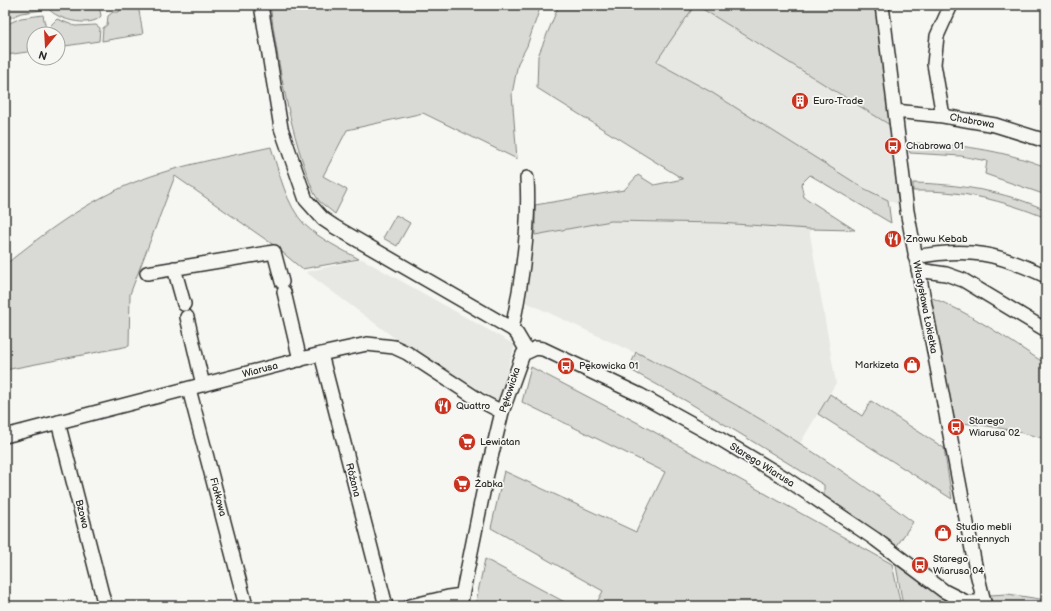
<svg xmlns="http://www.w3.org/2000/svg" width="1051" height="611" viewBox="0 0 1051 611" font-family="'Balsamiq Sans',sans-serif">
	<style>
		.built { fill: #e7e7e3 }
		.green { fill: #d9d9d5; stroke: #828280 }
		.lines { fill: none; stroke-linecap: round; stroke-linejoin: round }
		.minor-casing { stroke: #2b2b2b; stroke-width: 16 }
		.minor { stroke: #f6f6f2; stroke-width: 13 }
		.labels { text-anchor: middle; dominant-baseline: central; stroke-width: 3.5; stroke-linejoin: round; paint-order: stroke }
		.poi-label { font-size: 10px; fill: #2b2b2b; stroke: #f6f6f2; text-anchor: start }
		.street-label { font-size: 10px; fill: #2b2b2b; stroke: #f6f6f2 }
	</style>
	<rect width="100%" height="100%" fill="#f6f6f2"/>
	<filter id="ink" filterUnits="userSpaceOnUse"><feTurbulence type="fractalNoise" baseFrequency=".025" numOctaves="2"/><feDisplacementMap in="SourceGraphic" scale="8" xChannelSelector="R" yChannelSelector="G"/><feConvolveMatrix kernelMatrix="1 2 1 2 8 2 1 2 1" color-interpolation-filters="sRGB"/></filter>
	<g filter="url(#ink)">
		<path class="built" d="M 695,5 L 890,125 L 899,205 L 865,189 L 711,92 L 656,62 Z
			M 611,221 L 719,223 L 809,229 L 836,383 L 799,445 L 690,379 L 526,302 L 535,235 Z
			M 362,259 L 515,345 L 498,401 L 396,339 L 306,272 Z"/>
		<path class="green" d="M 5,5 L 43,5 L 43,10 L 21,13 L 5,20 Z
			M 47,5 L 99,5 L 101,16 C 92,29 50,19 47,5 Z
			M 123,5 L 138,5 L 143,34 L 102,41 L 103,28 L 107,25 L 108,16 L 113,12 L 119,12 Z
			M 270,5 L 541,5 L 527,46 L 518,63 L 512,94 L 517,159 L 423,113 L 347,130 L 323,176 L 347,190 L 335,214 L 319,201 L 314,193 C 290,133 279,69 270,5 Z
			M 559,5 L 695,5 L 656,62 L 711,92 L 865,189 L 888,200 L 891,223 L 810,175 L 801,184 L 804,197 L 855,230 L 809,229 L 719,223 L 611,221 L 535,235 L 535,205 L 624,190 L 638,175 L 654,185 L 683,179 L 537,88 L 538,56 Z
			M 696,5 L 871,5 L 876,13 L 890,125 Z
			M 43,15 L 47,34 L 34,34 L 34,51 L 6,55 L 5,25 L 21,18 Z
			M 57,19 L 75,26 L 96,25 L 100,28 L 99,41 L 58,47 L 58,34 L 52,34 L 50,26 Z
			M 907,143 C 953,143 1003,150 1046,167 L 1046,195 L 985,174 L 987,161 L 961,156 L 910,153 Z
			M 271,147 C 279,172 286,205 305,225 C 320,239 341,249 359,259 L 302,269 L 275,246 L 175,176 L 130,294 L 129,346 L 5,370 L 5,265 C 45,232 87,201 135,182 C 178,165 226,157 271,147 Z
			M 913,183 C 958,184 1004,191 1046,210 L 1046,218 C 1003,200 960,190 913,191 Z
			M 396,215 L 410,223 L 397,246 L 383,238 Z
			M 930,297 C 972,313 1008,340 1046,364 L 1046,439 C 1016,431 987,424 955,423 Z
			M 636,352 C 733,399 827,457 913,522 L 896,547 L 824,496 L 824,485 L 688,402 L 629,369 Z
			M 531,367 L 640,424 L 892,564 L 901,606 L 595,606 L 603,591 L 491,528 L 504,471 L 636,532 L 665,472 L 522,402 Z
			M 830,394 L 862,416 L 871,401 L 944,448 L 952,499 L 818,414 Z
			M 485,559 L 572,606 L 475,606 Z
			M 896,565 L 949,603 L 955,606 L 903,606 Z
			M 1008,594 L 1046,600 L 1046,606 L 992,606 L 990,595 Z"/>
		<g class="lines">
			<defs>
				<path id="minor" d="M 261,5 L 281,128 L 306,200 L 323,219 L 335,227 L 512,329
					M 882,5 L 907,211 L 975,565 L 985,606
					M 895,111 L 943,116 L 995,125 L 1046,141
					M 943,116 L 934,64 L 937,36 L 951,5
					M 527,178 C 530,227 522,281 512,329 L 517,334 L 527,351
					M 915,257 C 969,247 997,253 1046,276
					M 174,268 L 184,304
					M 918,270 L 946,274 L 963,280 L 1046,330
					M 147,273 L 274,252 L 282,282
					M 284,292 L 300,360
					M 187,317 L 203,385
					M 321,354 L 386,606
					M 189,389 L 246,606
					M 58,422 L 105,606
					M 5,436 L 321,354 L 367,344 L 394,347 L 407,353 L 479,400 L 502,412
					M 410,606 L 448,597 L 462,595
					M 460,606 L 486,478 L 502,412 L 523,354 L 536,348 L 543,349 L 640,395 L 720,439 L 785,478 L 875,539 L 944,591 L 966,602 L 983,602"/>
			</defs>
			<use href="#minor" class="minor-casing"/>
			<use href="#minor" class="minor"/>
		</g>
	</g>
	<defs>
		<symbol id="building-disc" viewBox="-11 -11 22 22"><circle r="9.5" fill="#c8321e" stroke="#f6f6f2"/><path d="M-4-6H4V6H1V3H-1V6H-4ZM-2.5-4.3h1.7v1.8h-1.7ZM.8-4.3h1.7v1.8H.8ZM-2.5-1h1.7V.8h-1.7ZM.8-1h1.7V.8H.8Z" fill="#fff"/></symbol>
		<symbol id="bus-disc" viewBox="-11 -11 22 22"><circle r="9.5" fill="#c8321e" stroke="#f6f6f2"/><path d="M-5-6H5V4H4V6H2V4H-2V6H-4V4H-5ZM-3.5-4V0h7V-4ZM-3.5 1.2v1.5H-2V1.2ZM2 1.2v1.5H3.5V1.2Z" fill="#fff"/></symbol>
		<symbol id="restaurant-disc" viewBox="-11 -11 22 22"><circle r="9.5" fill="#c8321e" stroke="#f6f6f2"/><path d="M-5-6h1v4h1v-4h1v4h1v-4h1v5L-1.5 .5V6h-2V.5L-5-1ZM5-6V6H3V1.5H1.5Q1.5-4 5-6Z" fill="#fff"/></symbol>
		<symbol id="shop-disc" viewBox="-11 -11 22 22"><circle r="9.5" fill="#c8321e" stroke="#f6f6f2"/><path d="M-5-2.5h2.3a2.7 3.5 0 0 1 5.4 0H5L5.5 6h-11ZM-1.5-2.5h3a1.5 2.3 0 0 0-3 0Z" fill="#fff"/></symbol>
		<symbol id="supermarket-disc" viewBox="-11 -11 22 22"><circle r="9.5" fill="#c8321e" stroke="#f6f6f2"/><path d="M-6-5.5h2.5l.6 2H6L4.5 2H-2.5L-4.4-4H-6ZM-1.5 3.2a1.3 1.3 0 1 0 .1 0ZM3 3.2a1.3 1.3 0 1 0 .1 0Z" fill="#fff"/></symbol>
	</defs>
	<g fill-rule="evenodd">
		<use href="#building-disc" x="790" y="91" width="20" height="20"/>
		<use href="#bus-disc" x="883" y="136" width="20" height="20"/>
		<use href="#restaurant-disc" x="883" y="229" width="20" height="20"/>
		<use href="#shop-disc" x="902" y="355" width="20" height="20"/>
		<use href="#bus-disc" x="556" y="356" width="20" height="20"/>
		<use href="#restaurant-disc" x="433" y="396" width="20" height="20"/>
		<use href="#bus-disc" x="946" y="417" width="20" height="20"/>
		<use href="#supermarket-disc" x="457" y="432" width="20" height="20"/>
		<use href="#supermarket-disc" x="452" y="474" width="20" height="20"/>
		<use href="#shop-disc" x="933" y="523" width="20" height="20"/>
		<use href="#bus-disc" x="910" y="555" width="20" height="20"/>
	</g>
	<g class="labels">
		<g class="poi-label">
			<text x="813" y="101">Euro-Trade</text>
			<text x="906" y="146">Chabrowa 01</text>
			<text x="906" y="239">Znowu Kebab</text>
			<text x="899" y="365" text-anchor="end">Markizeta</text>
			<text x="579" y="366">Pękowicka 01</text>
			<text x="456" y="406">Quattro</text>
			<text x="969" y="421">Starego<tspan x="969" dy="12">Wiarusa 02</tspan></text>
			<text x="480" y="442">Lewiatan</text>
			<text x="475" y="484">Żabka</text>
			<text x="956" y="527">Studio mebli<tspan x="956" dy="12">kuchennych</tspan></text>
			<text x="933" y="559">Starego<tspan x="933" dy="12">Wiarusa 04</tspan></text>
		</g>
		<g class="street-label">
			<text transform="translate(972 121) rotate(10)">Chabrowa</text>
			<text transform="translate(925 307) rotate(79)">Władysława Łokietka</text>
			<text transform="translate(260 370) rotate(-15)">Wiarusa</text>
			<text transform="translate(510 390) rotate(-72)">Pękowicka</text>
			<text transform="translate(762 465) rotate(32)">Starego Wiarusa</text>
			<text transform="translate(353 480) rotate(76)">Różana</text>
			<text transform="translate(218 497) rotate(75)">Fiołkowa</text>
			<text transform="translate(82 514) rotate(76)">Bzowa</text>
		</g>
	</g>
	<rect width="1051" height="611" fill="none" stroke="#f6f6f2" stroke-width="20"/>
	<rect x="10" y="10" width="1031" height="591" fill="none" stroke="#2b2b2b" stroke-width="1.5" filter="url(#ink)"/>
	<g transform="translate(46 46) rotate(198)"><circle r="19" fill="#f6f6f2" stroke="#a5a5a2"/>
	<path d="M0-3L7 15L0 10L-7 15Z" fill="#c8321e"/>
	<text y="-6" font-size="11" font-weight="bold" text-anchor="middle" fill="#2b2b2b">N</text>
	</g>
</svg>
